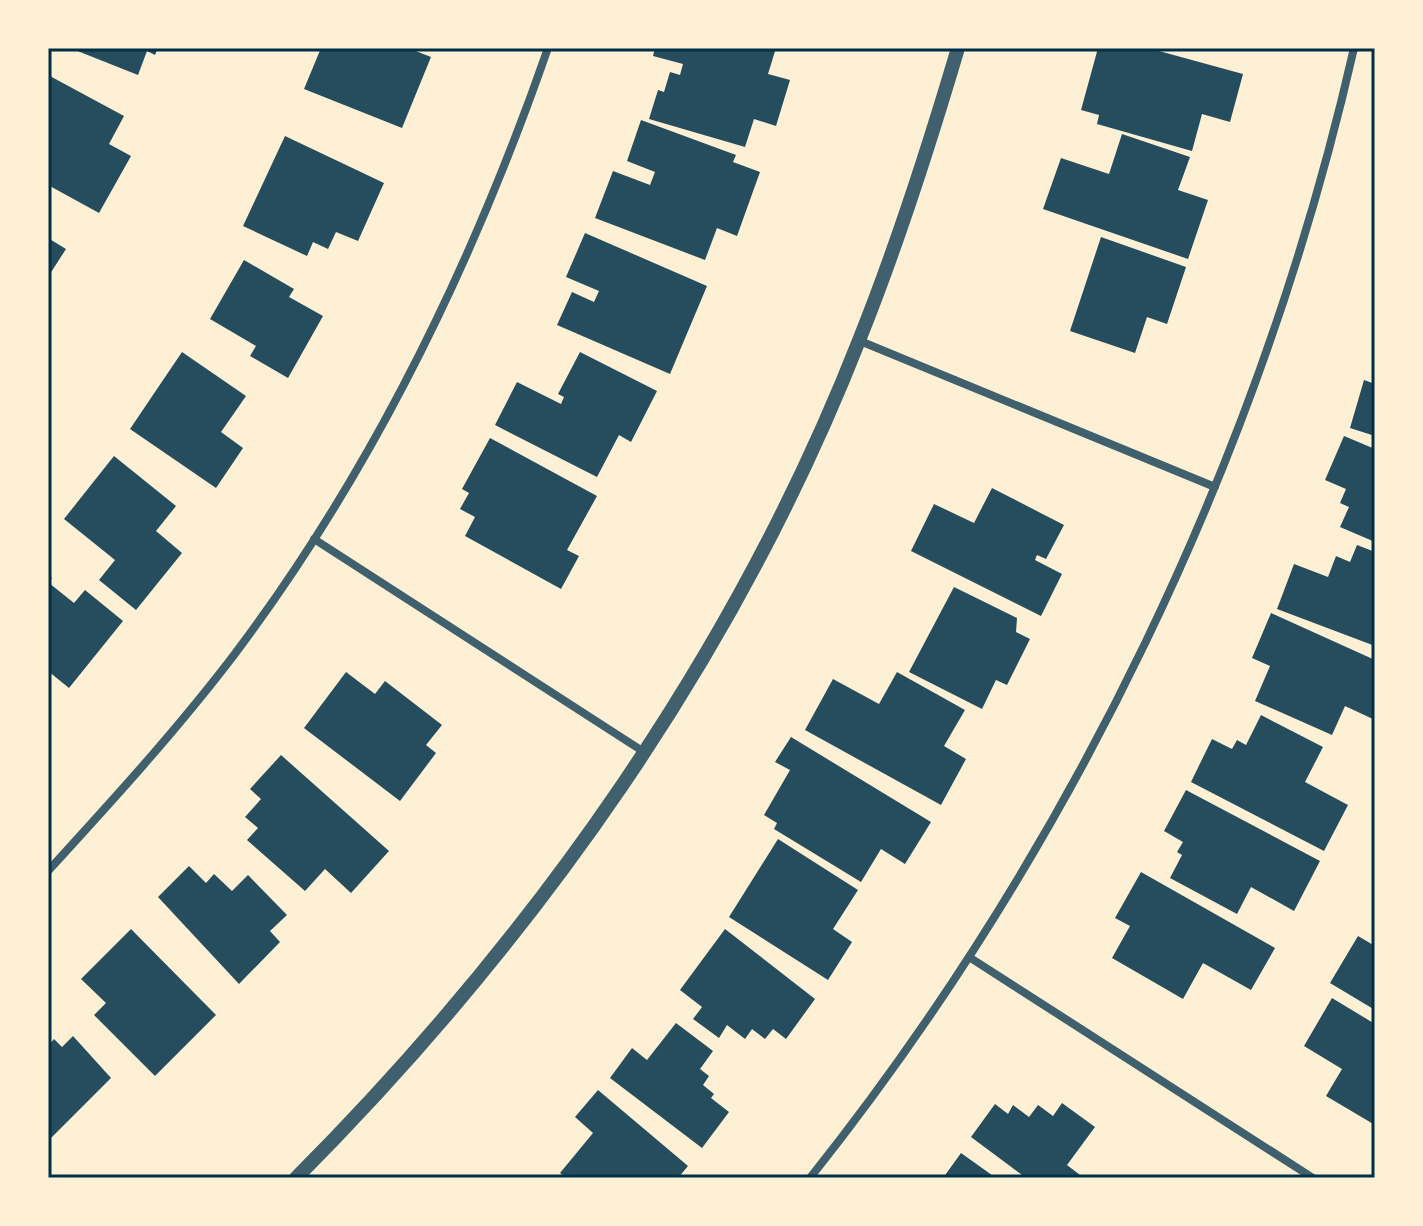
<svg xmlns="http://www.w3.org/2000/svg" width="1423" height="1226" viewBox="0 0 1423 1226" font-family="'Noto Sans',sans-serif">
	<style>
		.building { fill: #264d5e }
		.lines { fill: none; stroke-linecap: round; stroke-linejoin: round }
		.minor { stroke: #3f606c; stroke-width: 8 }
		.tertiary { stroke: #3f606c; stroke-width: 14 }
		.neatline { fill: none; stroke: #003049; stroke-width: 3 }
	</style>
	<rect width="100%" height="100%" fill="#fdf0d5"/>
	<path class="building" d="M 70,48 L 158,48 L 155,55 L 147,51 L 138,75 Z
		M 321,48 L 408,48 L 431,57 L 402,128 L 304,89 Z
		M 655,48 L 776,48 L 768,74 L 790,80 L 776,126 L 754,119 L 745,147 L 649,119 L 658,90 L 664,92 L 670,72 L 680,75 L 683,64 L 653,56 Z
		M 1098,48 L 1148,48 L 1243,74 L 1230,122 L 1202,114 L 1192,151 L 1097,124 L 1099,115 L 1081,110 Z
		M 48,75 L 124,116 L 109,144 L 131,156 L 99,213 L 48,185 Z
		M 641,120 L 736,155 L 733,162 L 760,172 L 737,236 L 717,228 L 705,260 L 595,218 L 613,171 L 650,185 L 655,172 L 627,161 Z
		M 1122,134 L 1190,157 L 1178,190 L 1208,200 L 1188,259 L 1043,209 L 1061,158 L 1109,174 Z
		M 285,136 L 384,183 L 358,241 L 336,232 L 328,249 L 313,242 L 307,256 L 243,226 Z
		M 585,233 L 707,286 L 670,374 L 557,325 L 572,292 L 594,302 L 599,291 L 566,277 Z
		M 1101,237 L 1186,267 L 1167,324 L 1147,317 L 1135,353 L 1070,331 Z
		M 48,238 L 66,249 L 48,277 Z
		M 244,260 L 294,289 L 289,297 L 323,316 L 288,378 L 250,356 L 256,346 L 210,319 Z
		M 182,352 L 246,396 L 221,432 L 243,448 L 216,488 L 130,429 Z
		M 580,352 L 657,391 L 631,442 L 619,435 L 597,477 L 495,425 L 517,382 L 561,404 L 564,397 L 558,394 Z
		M 1364,380 L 1375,384 L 1375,436 L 1350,428 Z
		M 1344,436 L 1375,449 L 1375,542 L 1340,527 L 1349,507 L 1340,503 L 1346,489 L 1325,480 Z
		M 490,438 L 597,496 L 567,550 L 579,556 L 561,589 L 465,536 L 475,517 L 460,509 L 469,493 L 462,489 Z
		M 114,456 L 176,506 L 156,531 L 182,553 L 136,610 L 99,580 L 115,560 L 64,519 Z
		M 992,488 L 1064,525 L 1046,559 L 1037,555 L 1035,560 L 1062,574 L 1041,616 L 911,551 L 934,504 L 974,523 Z
		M 1357,545 L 1375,552 L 1375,646 L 1277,609 L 1294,564 L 1328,577 L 1336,556 L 1350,562 Z
		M 48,574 L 52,578 L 49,583 L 74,603 L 85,590 L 123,621 L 69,688 L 48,671 Z
		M 954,587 L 1017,618 L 1016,632 L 1030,639 L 1007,685 L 996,680 L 982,709 L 909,672 Z
		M 1271,613 L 1375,660 L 1375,720 L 1345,706 L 1332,735 L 1255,701 L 1270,666 L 1252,658 Z
		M 346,672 L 375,694 L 385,681 L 442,725 L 426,745 L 436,753 L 400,801 L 304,728 Z
		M 897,672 L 965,710 L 944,746 L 966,759 L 941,805 L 805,730 L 833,679 L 879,704 Z
		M 1261,715 L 1323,747 L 1305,782 L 1348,805 L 1324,851 L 1191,782 L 1212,739 L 1232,749 L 1237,740 L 1246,745 Z
		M 791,737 L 931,822 L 905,864 L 881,849 L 861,882 L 774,829 L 777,823 L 764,815 L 790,770 L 775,762 Z
		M 281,755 L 389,851 L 351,893 L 325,869 L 305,891 L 247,840 L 258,828 L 245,817 L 261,799 L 250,789 Z
		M 1186,790 L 1320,861 L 1294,911 L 1251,887 L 1237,914 L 1170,878 L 1182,855 L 1177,852 L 1183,842 L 1164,831 Z
		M 778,839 L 858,890 L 833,929 L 852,942 L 828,980 L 729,917 Z
		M 189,866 L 206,883 L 214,874 L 232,891 L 248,875 L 287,915 L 270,931 L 280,942 L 239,984 L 158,897 Z
		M 1141,872 L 1275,948 L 1251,990 L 1203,963 L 1183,999 L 1112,958 L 1130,926 L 1115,918 Z
		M 131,929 L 216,1015 L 155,1076 L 94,1015 L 106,1003 L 81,979 Z
		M 725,929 L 815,999 L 786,1039 L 773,1029 L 765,1039 L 752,1029 L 745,1039 L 727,1025 L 719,1038 L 693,1019 L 702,1007 L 680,990 Z
		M 1358,936 L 1375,946 L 1375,1010 L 1330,983 Z
		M 1332,998 L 1375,1024 L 1375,1125 L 1326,1096 L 1342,1069 L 1304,1046 Z
		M 676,1023 L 713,1051 L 700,1069 L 709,1076 L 703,1085 L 714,1094 L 711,1098 L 729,1112 L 702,1148 L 610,1078 L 632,1048 L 647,1060 Z
		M 73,1036 L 111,1078 L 50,1139 L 48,1046 L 54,1039 L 62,1047 Z
		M 598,1090 L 688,1166 L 678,1178 L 566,1178 L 560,1173 L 593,1133 L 575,1117 Z
		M 1062,1103 L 1095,1127 L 1067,1165 L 1084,1178 L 1026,1178 L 971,1137 L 995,1104 L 1008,1114 L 1013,1105 L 1029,1117 L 1038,1105 L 1053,1116 Z
		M 961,1153 L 996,1178 L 943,1178 Z"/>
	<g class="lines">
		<path class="minor" d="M 860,341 L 1215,487
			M 314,539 L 644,752
			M 48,871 C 112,801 176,731 234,655 C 372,472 473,264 548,48
			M 969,957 L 1313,1178
			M 810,1178 C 1071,850 1261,457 1354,48"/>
		<path class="tertiary" d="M 296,1178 C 535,938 736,655 860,338 C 898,243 929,146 958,48"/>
	</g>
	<rect width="1423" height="1226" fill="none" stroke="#fdf0d5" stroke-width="100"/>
	<rect x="50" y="50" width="1323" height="1126" class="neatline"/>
</svg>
